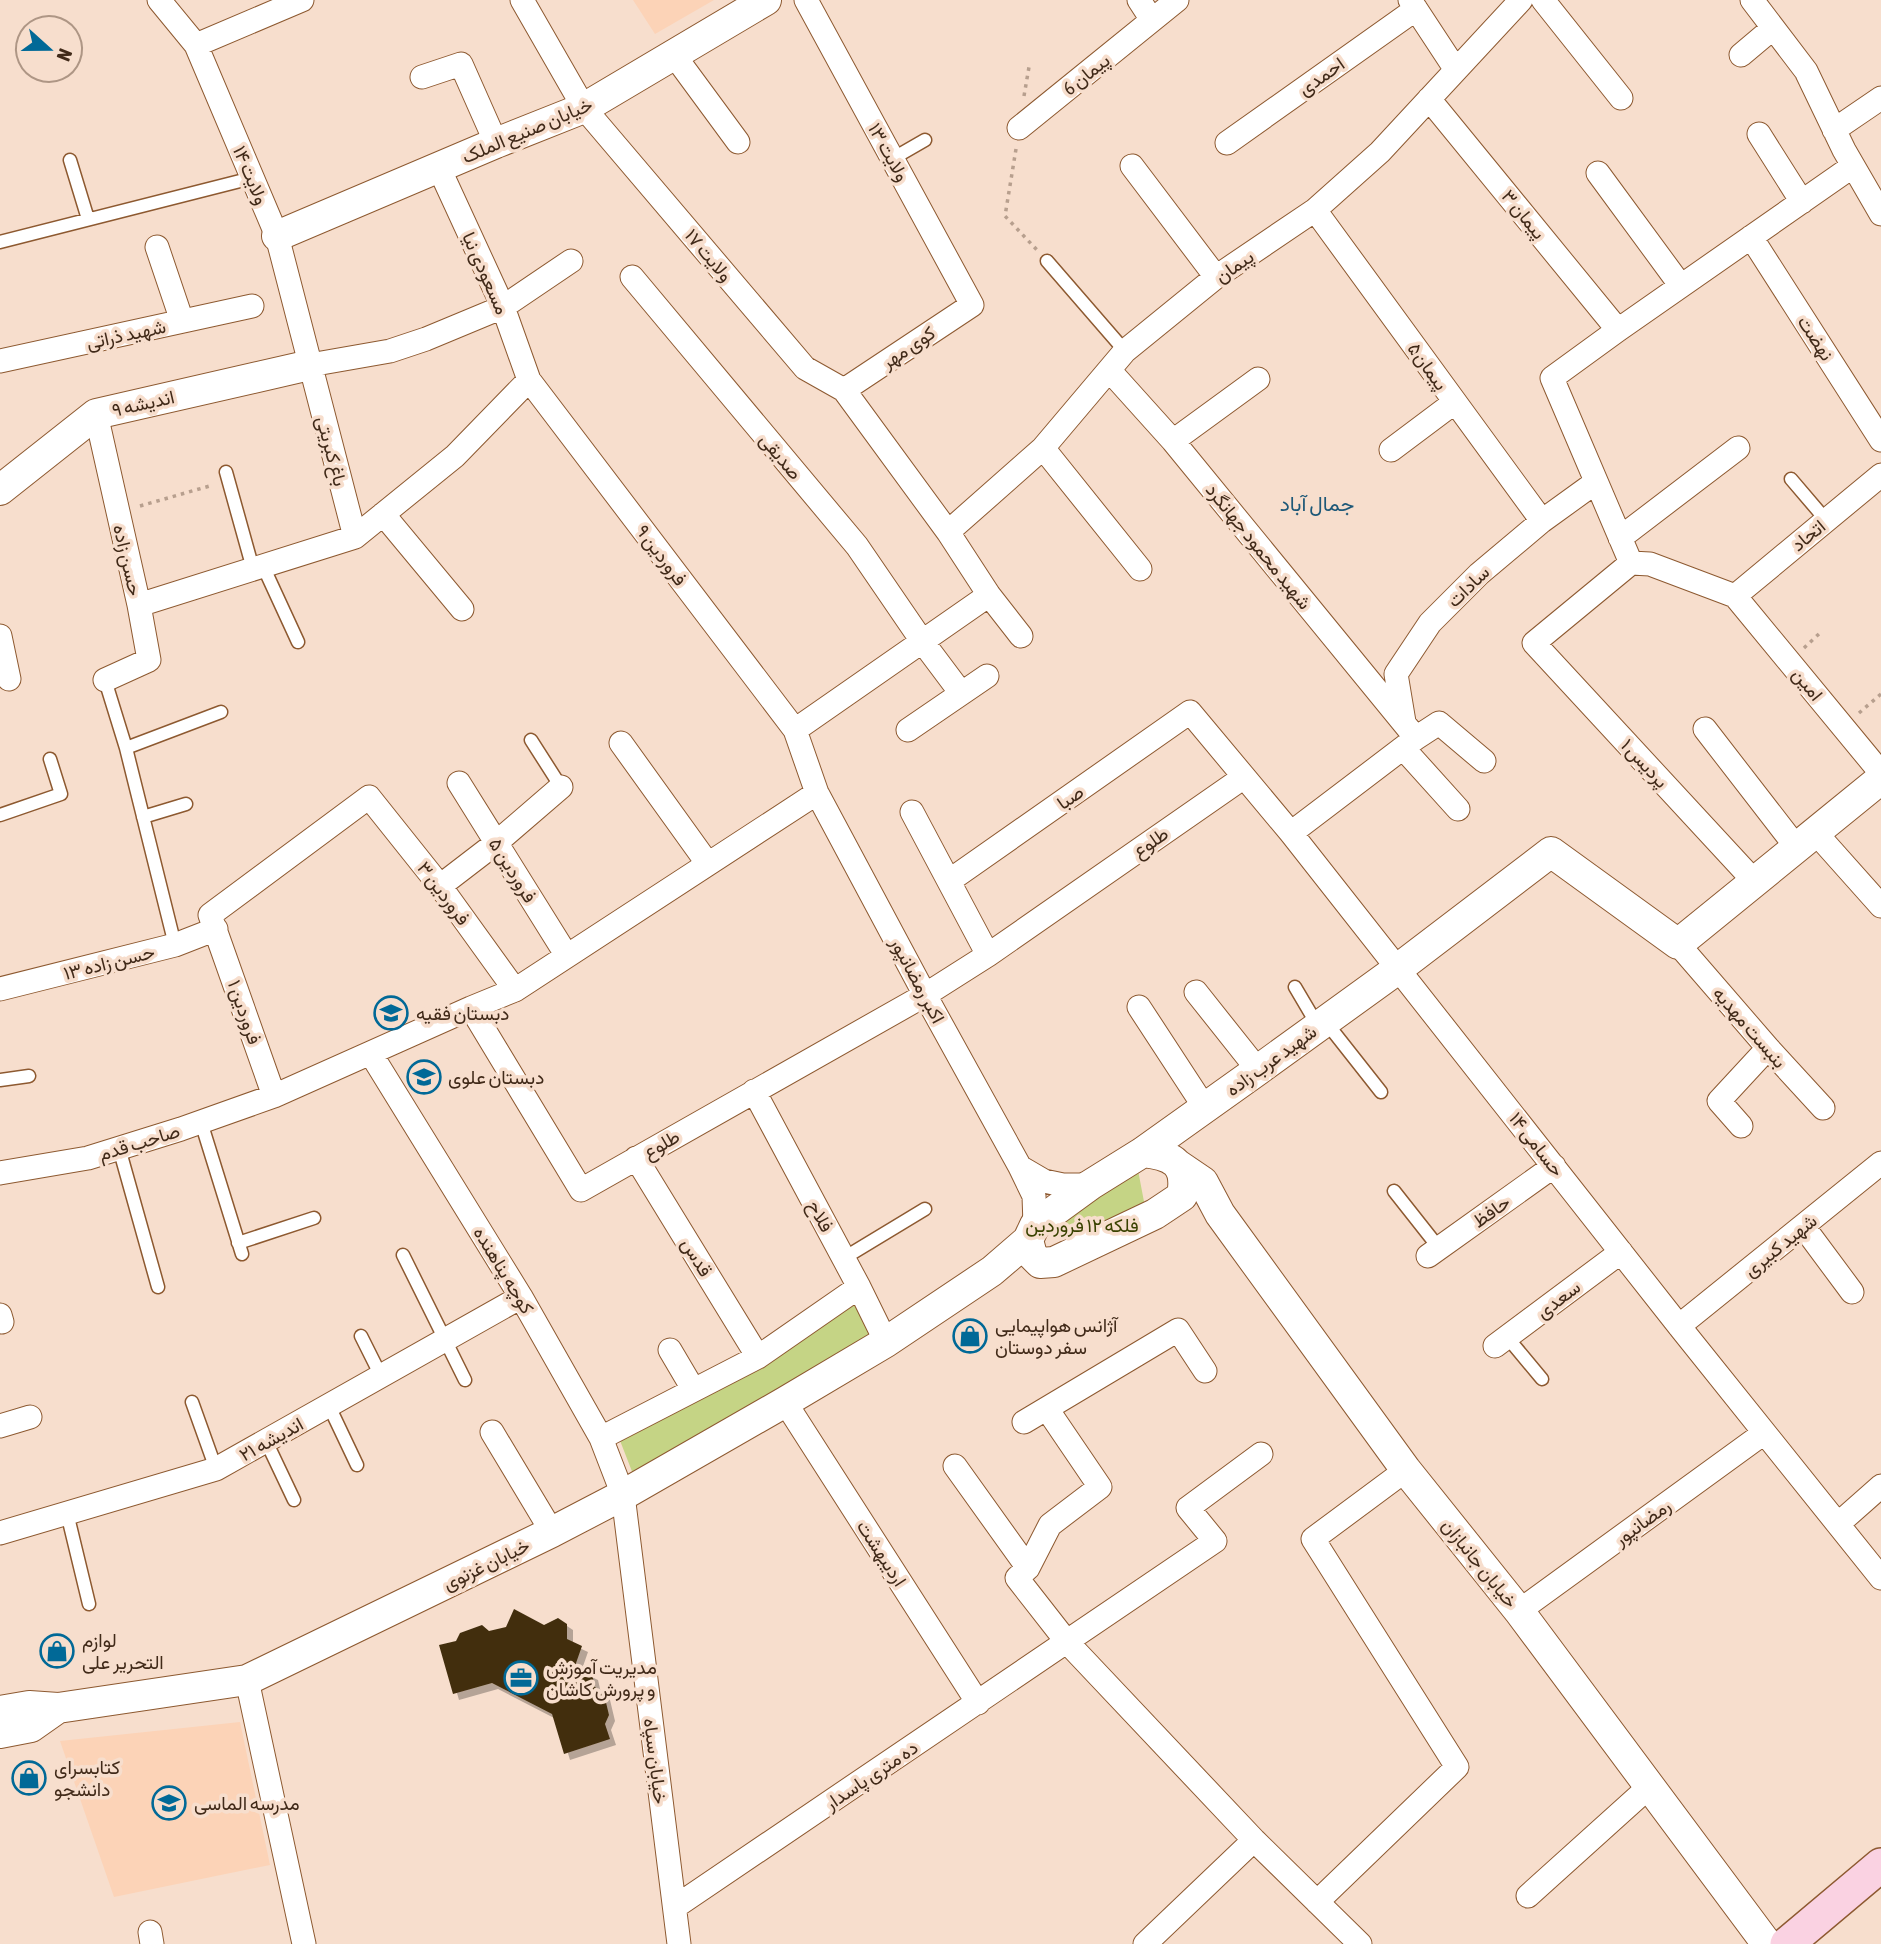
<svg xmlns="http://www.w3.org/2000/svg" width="1881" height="1944" viewBox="0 0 1881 1944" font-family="'Asap Condensed',Vazirmatn,sans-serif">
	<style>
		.built { fill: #fcd3b7 }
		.green { fill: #c5d485 }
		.building { fill: #422f10; filter: url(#shadow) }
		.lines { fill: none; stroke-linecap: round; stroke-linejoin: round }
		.service-casing { stroke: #8d5930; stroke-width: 15 }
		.minor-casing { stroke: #8d5930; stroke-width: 25 }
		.tertiary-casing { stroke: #8d5930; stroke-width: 32 }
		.secondary-casing { stroke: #8d5930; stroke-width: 36 }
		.path { stroke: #b79f8e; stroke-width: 3.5; stroke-dasharray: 3.5 5; stroke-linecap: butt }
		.service { stroke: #fff; stroke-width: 12 }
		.minor { stroke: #fff; stroke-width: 23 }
		.tertiary { stroke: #fff; stroke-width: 30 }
		.secondary { stroke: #fad2e2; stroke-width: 33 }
		.labels { text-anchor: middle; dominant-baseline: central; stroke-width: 7; stroke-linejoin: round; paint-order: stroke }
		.street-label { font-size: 19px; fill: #412a19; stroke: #f7decd }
		.poi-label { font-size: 19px; fill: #412a19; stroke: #f7decd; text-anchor: start }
		.park-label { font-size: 19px; fill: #3a4200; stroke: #f7decd }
		.neighbourhood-label { font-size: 21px; fill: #1d5878; stroke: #f7decd }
	</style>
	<defs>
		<filter id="shadow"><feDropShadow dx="6" dy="6" stdDeviation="0" flood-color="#0004"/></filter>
	</defs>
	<rect width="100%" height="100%" fill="#f7decd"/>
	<path class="built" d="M 633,0 L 714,0 L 655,34 Z
		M 240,1722 L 270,1865 L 114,1897 L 60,1741 Z"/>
	<path class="green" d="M 1138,1170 L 1145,1207 L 1073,1253 L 1050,1221 Z
		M 854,1301 L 874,1344 L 633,1474 L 619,1438 Z"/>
	<path class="building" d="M 514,1609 L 544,1625 L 558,1618 L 567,1624 L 567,1639 L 582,1646 L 575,1666 L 592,1674 L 595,1687 L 604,1694 L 609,1715 L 605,1724 L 610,1739 L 564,1754 L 552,1714 L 492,1683 L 453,1694 L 439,1645 L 456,1641 L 460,1633 L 482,1625 L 489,1631 L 506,1627 Z"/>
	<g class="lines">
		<defs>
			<path id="service" d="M 892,159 L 925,140
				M 70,160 L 88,219
				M 0,242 L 252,178
				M 1047,261 L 1125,351
				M 226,472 L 253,569
				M 1791,479 L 1826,520
				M 263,566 L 298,642
				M 105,680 L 126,748 L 175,945
				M 531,740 L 561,787
				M 126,748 L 221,712
				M 0,815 L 61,794 L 50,759
				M 143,817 L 186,804
				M 1295,987 L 1318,1026
				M 1325,1021 L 1381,1092
				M 0,1080 L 29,1076
				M 201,1122 L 242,1254
				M 119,1148 L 158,1287
				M 1394,1191 L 1439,1248
				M 238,1243 L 314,1218
				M 403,1255 L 465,1380
				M 844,1258 L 925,1209
				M 361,1336 L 381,1376
				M 1507,1337 L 1542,1379
				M 192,1402 L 216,1469
				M 329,1406 L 357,1465
				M 266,1441 L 294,1500
				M 67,1513 L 89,1604"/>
			<path id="minor" d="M 159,0 L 196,45 L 277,236 L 355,537
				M 522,0 L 584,108 L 805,368 L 844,390 L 948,532 L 989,595 L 1021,636
				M 806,0 L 972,305 L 844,390
				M 1139,0 L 1152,20
				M 1410,0 L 1456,70
				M 1543,0 L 1621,98
				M 1752,0 L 1806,71 L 1844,150 L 1881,214
				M 196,45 L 302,0
				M 674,55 L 738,142
				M 1741,55 L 1773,28
				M 422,77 L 461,64 L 496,143
				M 1429,99 L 1618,330
				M 1019,128 L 1177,0
				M 1834,130 L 1881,98
				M 1759,134 L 1802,202
				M 1227,143 L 1416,9
				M 1132,166 L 1216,277
				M 439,168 L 503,307 L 529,380 L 795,730 L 817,793 L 925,995 L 1020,1167 L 1034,1196 L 1035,1225
				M 1598,173 L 1681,286
				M 1315,210 L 1542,521
				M 1751,237 L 1881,440
				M 157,247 L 182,321
				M 632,277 L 857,546 L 922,641 L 961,693
				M 0,361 L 252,306
				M 310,365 L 390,351 L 426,339 L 503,307 L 571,261
				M 1110,371 L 1173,441 L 1416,738 L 1291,833
				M 96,414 L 139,605 L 149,660 L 105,680
				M 1173,441 L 1258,379
				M 1043,448 L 1140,569
				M 1391,450 L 1455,402
				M 383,514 L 462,609
				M 948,532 L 1043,448 L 1125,351 L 1216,277 L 1315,210 L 1380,152 L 1521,0
				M 1620,538 L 1738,448
				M 1631,563 L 1552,378 L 1618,330 L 1853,166
				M 1735,596 L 1650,564 L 1631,563 L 1534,643 L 1755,882
				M 1735,596 L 1881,773
				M 1735,596 L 1881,475
				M 139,605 L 355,537 L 455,456 L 529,380
				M 0,636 L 9,679
				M 1404,722 L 1396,674 L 1430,623 L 1479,574 L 1542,521 L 1596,482
				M 1705,729 L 1797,848
				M 795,730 L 989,595
				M 908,730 L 987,676
				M 1416,738 L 1439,723 L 1484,761
				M 621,743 L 708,864
				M 1403,748 L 1458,809
				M 459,783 L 567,956
				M 1815,832 L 1881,906
				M 949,881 L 1190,712 L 1291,833 L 1679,1326 L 1881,1578
				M 440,886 L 496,843 L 561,787
				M 1678,944 L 1768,1048 L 1823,1108
				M 988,955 L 1244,777
				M 0,989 L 175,945 L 216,929
				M 1196,992 L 1258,1070
				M 1139,1007 L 1205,1108
				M 471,1008 L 581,1190 L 925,995 L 988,955 L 912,812
				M 371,1054 L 521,1297 L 601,1438 L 623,1495 L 679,1944
				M 754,1091 L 859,1287 L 886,1342
				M 274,1096 L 210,915 L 369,797 L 440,886 L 515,990
				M 1741,1126 L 1719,1101 L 1768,1048
				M 636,1158 L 758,1357
				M 1020,1167 L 1044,1181 L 1063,1185 L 1090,1185
				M 0,1173 L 88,1158 L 181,1129 L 274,1096 L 471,1008 L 515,990 L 817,793
				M 1803,1226 L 1852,1292
				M 1428,1256 L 1554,1166
				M 0,1315 L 2,1322
				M 1679,1326 L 1881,1163
				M 1495,1346 L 1621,1252
				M 670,1350 L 693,1389
				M 785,1402 L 978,1703
				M 1047,1409 L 1100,1487 L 1050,1525 L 1028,1568 L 1017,1578 L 1067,1642 L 1254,1840 L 1360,1944
				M 1024,1422 L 1178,1330 L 1205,1371
				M 0,1426 L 30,1417
				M 492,1432 L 552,1532
				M 601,1438 L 758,1357 L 859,1287
				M 955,1466 L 1028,1568
				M 1838,1524 L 1881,1486
				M 0,1533 L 216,1469 L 521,1297
				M 1519,1611 L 1764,1433
				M 247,1680 L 304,1944
				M 1528,1896 L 1650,1786
				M 1317,1902 L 1457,1767 L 1313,1539 L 1406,1470
				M 675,1907 L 1215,1541 L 1188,1508 L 1261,1454
				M 150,1932 L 152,1944
				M 1145,1944 L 1254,1840"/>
			<path id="tertiary" d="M 277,236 L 496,143 L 584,108 L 766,0
				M 0,490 L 96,414 L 310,365
				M 1143,1152 C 1173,1155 1188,1164 1182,1196 L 1155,1214 L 1054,1262 L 1040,1263 L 1032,1255 L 1028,1240 L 1035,1225 L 1090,1185 L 1143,1152 L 1258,1070 L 1399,968 L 1551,852 L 1678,944 L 1881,779
				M 1178,1165 L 1203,1182 L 1220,1214 L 1406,1470 L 1519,1611 L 1767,1944
				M 0,1711 L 29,1706 L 58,1708 L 247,1680 L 552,1532 L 623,1495 L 785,1402 L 886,1342 L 992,1271 L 1028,1240
				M 0,1733 L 31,1727 L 58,1708"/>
			<path id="secondary" d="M 1787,1944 L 1881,1865"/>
		</defs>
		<use href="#service" class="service-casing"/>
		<use href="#minor" class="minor-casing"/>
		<use href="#tertiary" class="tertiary-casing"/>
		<use href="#secondary" class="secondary-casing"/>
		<path class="path" d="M 1024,96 L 1029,67
			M 1016,149 L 1005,216 L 1037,250
			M 140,506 L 213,485
			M 1804,648 L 1822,631
			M 1859,713 L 1881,694"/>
		<use href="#service" class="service"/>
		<use href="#minor" class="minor"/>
		<use href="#tertiary" class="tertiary"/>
		<use href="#secondary" class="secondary"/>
	</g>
	<defs>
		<symbol id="school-ring" viewBox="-11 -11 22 22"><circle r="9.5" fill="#f7decd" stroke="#016997" stroke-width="1.5"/><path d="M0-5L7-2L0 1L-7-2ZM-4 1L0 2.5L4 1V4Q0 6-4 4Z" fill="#016997"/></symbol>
		<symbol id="shop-ring" viewBox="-11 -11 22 22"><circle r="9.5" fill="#f7decd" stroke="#016997" stroke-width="1.5"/><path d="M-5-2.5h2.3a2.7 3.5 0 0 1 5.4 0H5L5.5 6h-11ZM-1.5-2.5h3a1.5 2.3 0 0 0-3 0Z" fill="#016997"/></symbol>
		<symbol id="office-ring" viewBox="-11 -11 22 22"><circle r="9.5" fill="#f7decd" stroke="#016997" stroke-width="1.5"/><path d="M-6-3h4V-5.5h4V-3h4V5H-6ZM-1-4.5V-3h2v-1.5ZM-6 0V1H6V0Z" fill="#016997"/></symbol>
	</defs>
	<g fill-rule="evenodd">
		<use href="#school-ring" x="372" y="994" width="38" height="38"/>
		<use href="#school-ring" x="405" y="1058" width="38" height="38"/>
		<use href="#shop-ring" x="951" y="1317" width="38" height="38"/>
		<use href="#shop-ring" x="38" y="1632" width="38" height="38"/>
		<use href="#office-ring" x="502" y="1659" width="38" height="38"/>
		<use href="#shop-ring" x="10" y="1759" width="38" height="38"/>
		<use href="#school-ring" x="150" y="1784" width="38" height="38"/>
	</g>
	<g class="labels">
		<g class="street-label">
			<text transform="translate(1086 74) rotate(-39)">پیمان 6</text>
			<text transform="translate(1321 76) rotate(-35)">احمدی</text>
			<text transform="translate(527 130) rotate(-23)">خیابان صنیع الملک</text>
			<text transform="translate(889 152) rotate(61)">ولایت ۱۳</text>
			<text transform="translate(251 175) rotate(67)">ولایت ۱۴</text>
			<text transform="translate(1524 214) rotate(51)">پیمان ۳</text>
			<text transform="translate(709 255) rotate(50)">ولایت ۱۷</text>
			<text transform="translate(1234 266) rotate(-35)">پیمان</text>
			<text transform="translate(486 273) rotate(66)">مسعودی نیا</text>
			<text transform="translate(126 334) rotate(-12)">شهید ذراتی</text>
			<text transform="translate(1816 338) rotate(57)">نهضت</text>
			<text transform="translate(908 347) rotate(-34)">کوی مهر</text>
			<text transform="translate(1428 366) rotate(54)">پیمان۵</text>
			<text transform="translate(143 403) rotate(-13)">اندیشه ۹</text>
			<text transform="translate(332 451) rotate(75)">باغ کبریتی</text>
			<text transform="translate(781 456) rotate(50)">صدیقی</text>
			<text transform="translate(1808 535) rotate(-39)">اتحاد</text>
			<text transform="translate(1259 546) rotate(51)">شهید محمود جهانگرد</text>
			<text transform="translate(662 555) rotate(53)">فروردین ۹</text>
			<text transform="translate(128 560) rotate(77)">حسن زاده</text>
			<text transform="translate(1468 586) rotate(-44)">سادات</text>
			<text transform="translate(1808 684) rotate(51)">امین</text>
			<text transform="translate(1645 763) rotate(47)">پردیس ۱</text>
			<text transform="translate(1070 797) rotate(-35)">صبا</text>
			<text transform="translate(1150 842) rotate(-35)">طلوع</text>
			<text transform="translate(513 870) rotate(58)">فروردین ۵</text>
			<text transform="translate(444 893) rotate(53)">فروردین ۳</text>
			<text transform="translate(109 962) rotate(-14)">حسن زاده ۱۳</text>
			<text transform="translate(918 980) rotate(62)">اکبر رمضانپور</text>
			<text transform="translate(245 1012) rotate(71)">فروردین ۱</text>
			<text transform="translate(1750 1027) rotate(49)">بنبست مهدیه</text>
			<text transform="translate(1271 1060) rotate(-36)">شهید عرب زاده</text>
			<text transform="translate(139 1142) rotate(-17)">صاحب قدم</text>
			<text transform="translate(661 1144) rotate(-30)">طلوع</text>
			<text transform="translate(1537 1144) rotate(52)">حسامی ۱۴</text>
			<text transform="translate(1491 1211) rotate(-35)">حافظ</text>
			<text transform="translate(821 1216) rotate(62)">فلاح</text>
			<text transform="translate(1780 1245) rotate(-39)">شهید کبیری</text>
			<text transform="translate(697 1257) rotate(59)">قدس</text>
			<text transform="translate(504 1270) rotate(59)">کوچه پناهنده</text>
			<text transform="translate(1558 1299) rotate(-37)">سعدی</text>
			<text transform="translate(271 1439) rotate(-29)">اندیشه ۲۱</text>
			<text transform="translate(1642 1522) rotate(-36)">رمضانپور</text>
			<text transform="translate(882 1553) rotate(57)">اردیبهشت</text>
			<text transform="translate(1480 1563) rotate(51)">خیابان جانبازان</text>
			<text transform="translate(486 1564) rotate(-26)">خیابان غزنوی</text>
			<text transform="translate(656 1761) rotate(83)">خیابان سپاه</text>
			<text transform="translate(871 1775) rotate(-34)">ده متری پاسدار</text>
		</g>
		<g class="poi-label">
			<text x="416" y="1013">دبستان فقیه</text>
			<text x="448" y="1077">دبستان علوی</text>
			<text x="995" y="1325">آژانس هواپیمایی<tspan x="995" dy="22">سفر دوستان</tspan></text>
			<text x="82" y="1640">لوازم<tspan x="82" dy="22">التحریر علی</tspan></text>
			<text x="546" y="1667">مدیریت آموزش<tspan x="546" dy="22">و پرورش کاشان</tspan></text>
			<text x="54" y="1767">کتابسرای<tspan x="54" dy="22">دانشجو</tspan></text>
			<text x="194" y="1803">مدرسه الماسی</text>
		</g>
		<g class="park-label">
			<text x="1082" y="1225">فلکه ۱۲ فروردین</text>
		</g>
		<g class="neighbourhood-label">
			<text x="1317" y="503">جمال آباد</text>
		</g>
	</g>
	<g transform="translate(49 49) rotate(111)"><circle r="33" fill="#f7decd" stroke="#ae9685" stroke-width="2"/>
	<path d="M0-5L12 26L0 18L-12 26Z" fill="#016997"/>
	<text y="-10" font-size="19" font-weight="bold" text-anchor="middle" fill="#412a19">N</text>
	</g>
</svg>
